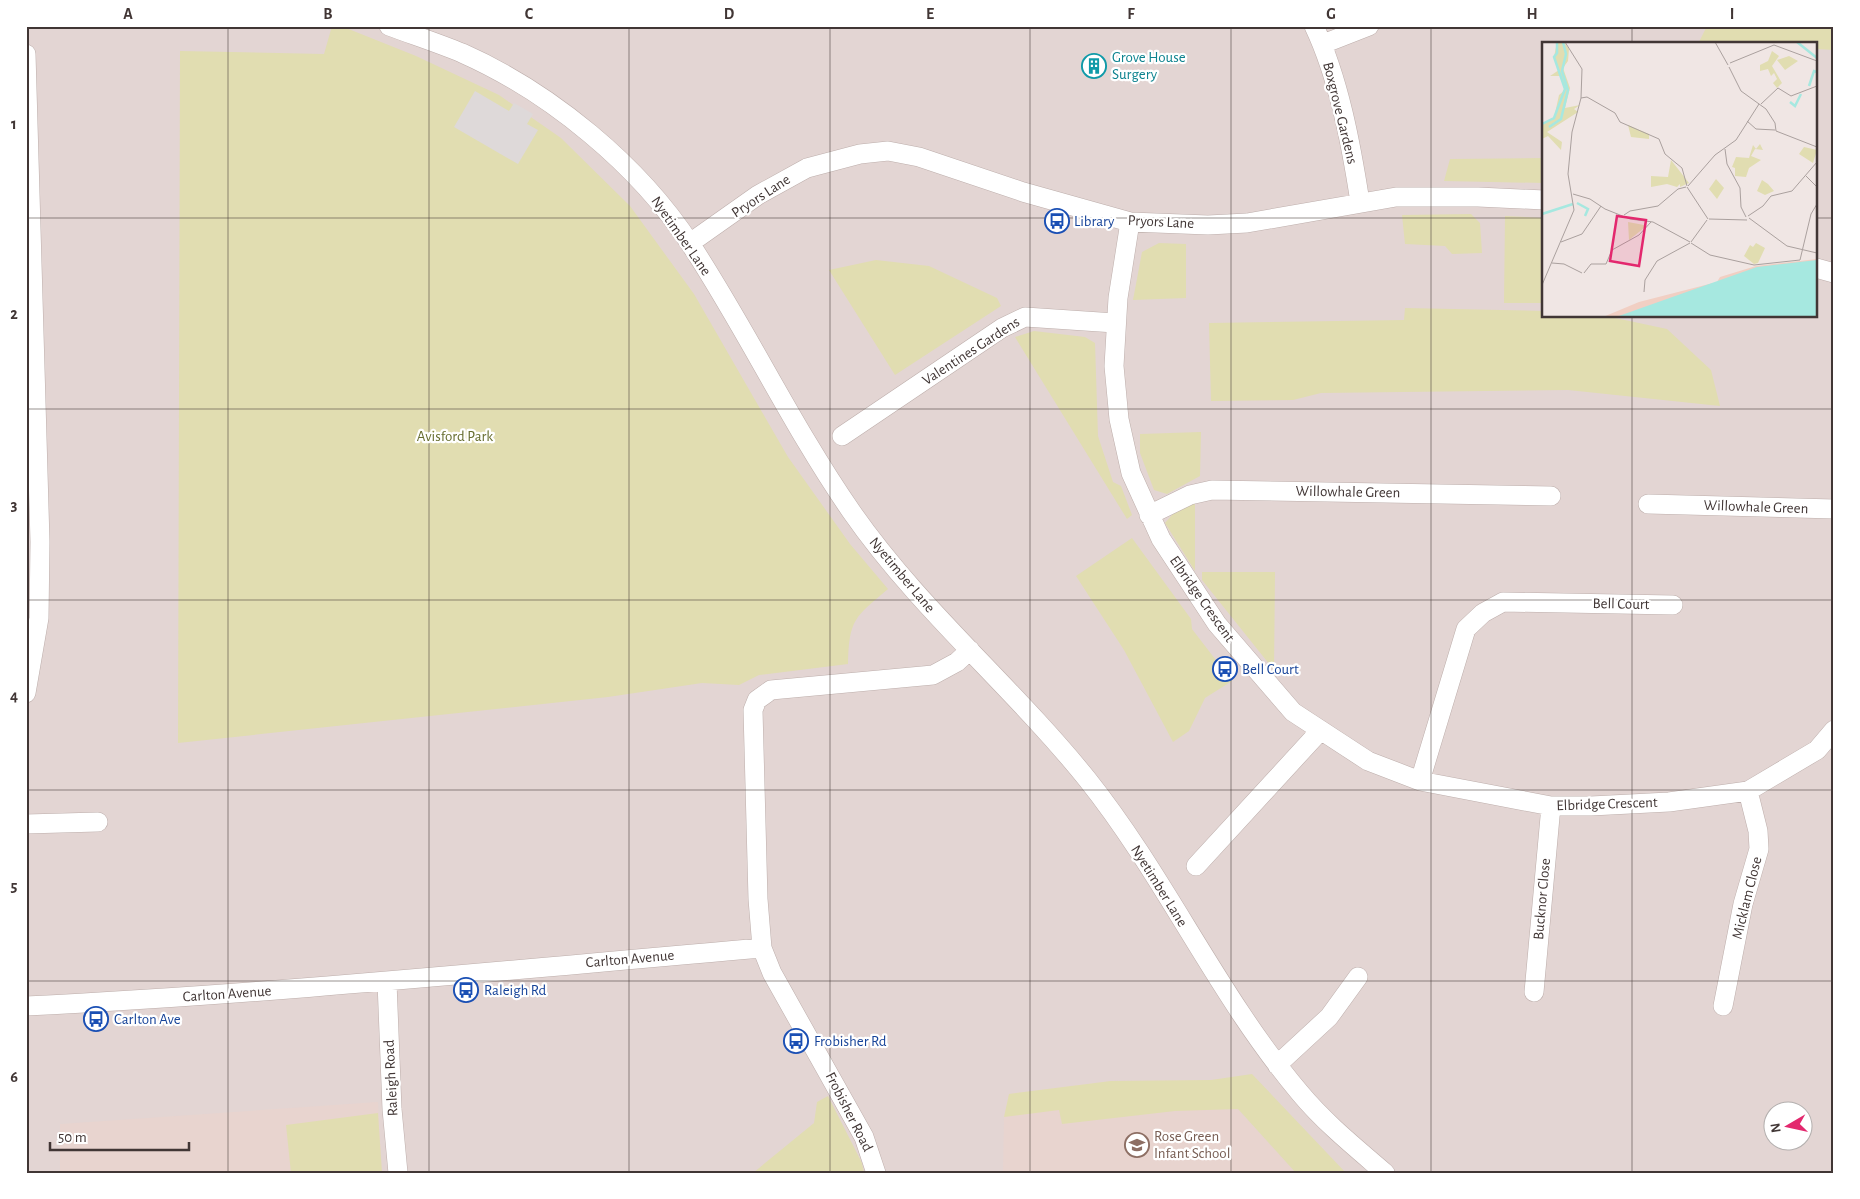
<svg xmlns="http://www.w3.org/2000/svg" width="1860" height="1199" viewBox="0 0 1860 1199" font-family="'Alegreya Sans',sans-serif">
	<style>
		.residential { fill: #e3d5d3; fill-rule: evenodd }
		.education { fill: #e8d4cf }
		.green { fill: #e1ddb1 }
		.parking { fill: #ded9d9 }
		.lines { fill: none; stroke-linecap: round; stroke-linejoin: round }
		.minor-casing { stroke: #bdaeab; stroke-width: 20 }
		.minor { stroke: #fff; stroke-width: 19 }
		.grid { fill: none; stroke: #413635; stroke-width: 1; stroke-opacity: 0.55 }
		.labels { text-anchor: middle; dominant-baseline: central; stroke-width: 4.5; stroke-linejoin: round; paint-order: stroke }
		.culture-label { font-size: 15px; fill: #0d838f; stroke: #fff; text-anchor: start }
		.street-label { font-size: 15px; fill: #413635; stroke: #fff }
		.transit-label { font-size: 15px; fill: #164399; stroke: #fff; text-anchor: start }
		.park-label { font-size: 15px; fill: #666d2f; stroke: #fff }
		.education-label { font-size: 15px; fill: #785e54; stroke: #fff; text-anchor: start }
		.inset-river { fill: none; stroke: #a6e8e0; stroke-width: 2.5 }
		.inset-road { fill: none; stroke: #aaa09e; stroke-width: 1 }
		.view { fill: #e3286e; fill-opacity: 0.15; stroke: #e3286e; stroke-width: 2.5 }
		.inset-edge { fill: none; stroke: #413635; stroke-width: 2.5 }
		.neatline { fill: none; stroke: #413635; stroke-width: 2 }
		.grid-label { font-size: 16px; text-anchor: middle; font-weight: bold; fill: #413635 }
	</style>
	<rect width="100%" height="100%" fill="#f0e6e4"/>
	<path class="residential" d="M 26,26 L 1834,26 L 1834,1173 L 26,1173 ZM 1544,44 L 1816,44 L 1816,316 L 1544,316 ZM 1772,1112 L 1802,1112 L 1802,1142 L 1772,1142 Z"/>
	<path class="education" d="M 1211,1080 L 1296,1173 L 1003,1173 L 1004,1117 L 1009,1094 L 1111,1081 Z
		M 378,1102 L 382,1173 L 60,1173 L 60,1124 Z"/>
	<path class="green" d="M 332,26 L 341,26 L 416,56 L 499,95 L 561,138 L 630,206 L 694,294 L 788,457 L 850,544 L 888,589 C 855,617 849,619 848,664 L 759,675 L 739,685 L 702,683 L 608,697 L 178,743 L 180,51 L 324,54 Z
		M 1707,26 L 1834,26 L 1834,50 L 1816,49 L 1816,44 L 1698,44 Z
		M 1544,158 L 1544,183 L 1444,181 L 1450,159 Z
		M 1471,214 L 1480,223 L 1482,253 L 1452,254 L 1445,246 L 1405,244 L 1402,215 Z
		M 1505,216 L 1544,218 L 1544,303 L 1504,303 Z
		M 1159,243 L 1186,244 L 1186,298 L 1133,300 L 1142,252 Z
		M 876,260 L 929,266 L 997,298 L 1001,306 L 895,375 L 829,270 Z
		M 1405,308 L 1544,311 L 1544,316 L 1606,316 L 1667,329 L 1711,370 L 1720,406 L 1568,390 L 1321,393 L 1293,400 L 1211,401 L 1209,323 L 1404,320 Z
		M 1034,331 L 1085,337 L 1095,343 L 1098,436 L 1113,482 L 1121,486 L 1132,515 L 1127,519 L 1015,337 Z
		M 1201,432 L 1200,476 L 1167,494 L 1154,490 L 1140,453 L 1140,434 Z
		M 1195,499 L 1195,571 L 1165,523 L 1178,508 Z
		M 1132,538 L 1191,619 L 1192,629 L 1232,681 L 1205,698 L 1189,731 L 1173,742 L 1124,650 L 1076,576 Z
		M 1202,572 L 1275,572 L 1274,670 L 1202,580 Z
		M 1252,1074 L 1346,1173 L 1296,1173 L 1238,1109 L 1175,1111 L 1062,1124 L 1059,1110 L 1004,1117 L 1009,1094 L 1111,1081 L 1211,1080 Z
		M 828,1096 L 862,1163 L 864,1173 L 753,1173 L 814,1123 L 817,1102 Z
		M 378,1113 L 382,1173 L 291,1173 L 286,1125 Z"/>
	<path class="parking" d="M 475,91 L 509,111 L 514,103 L 533,114 L 527,124 L 538,130 L 518,164 L 454,127 Z"/>
	<g class="lines">
		<defs>
			<path id="minor" d="M 389,26 C 413,35 438,43 462,53 C 550,92 639,165 691,245 C 748,332 792,426 851,511 C 919,609 1012,686 1087,779 C 1166,878 1218,996 1300,1093 C 1325,1123 1356,1148 1385,1173
				M 1314,26 C 1339,79 1351,144 1360,202
				M 1323,44 L 1369,26
				M 26,54 L 40,542 L 39,618 L 26,693
				M 1130,222 L 1118,298 L 1114,366 L 1119,419 L 1131,473 L 1161,539 L 1217,624 L 1293,712 L 1368,761 L 1420,781 L 1551,806 L 1591,806 L 1669,802 L 1748,791 L 1817,750 L 1834,730
				M 690,243 L 758,195 L 807,168 L 860,154 L 888,151 L 919,157 L 1023,192 L 1130,222 L 1208,225 L 1247,223 L 1396,197 L 1478,197 L 1544,200
				M 1816,268 L 1834,273
				M 842,436 L 1002,328 L 1025,317 L 1115,323
				M 1648,504 L 1834,509
				M 1149,515 L 1190,495 L 1212,490 L 1551,496
				M 1420,781 L 1466,629 L 1483,613 L 1503,602 L 1673,605
				M 26,824 L 98,822
				M 1196,866 L 1320,731
				M 387,982 L 392,1109 L 398,1173
				M 1534,992 L 1551,806
				M 26,1006 C 272,994 517,969 762,948
				M 1723,1006 L 1743,904 L 1759,849 L 1758,831 L 1748,791
				M 1277,1065 L 1329,1017 L 1358,977
				M 876,1173 L 864,1137 L 772,973 L 762,948 L 758,899 L 753,710 L 757,700 L 771,690 L 933,675 L 957,662 L 970,650"/>
		</defs>
		<use href="#minor" class="minor-casing"/>
		<use href="#minor" class="minor"/>
	</g>
	<path class="grid" d="M 228,26 L 228,1173M 429,26 L 429,1173M 629,26 L 629,1173M 830,26 L 830,1173M 1030,26 L 1030,1173M 1231,26 L 1231,1173M 1431,26 L 1431,1173M 1632,26 L 1632,44M 26,218 L 1544,218M 1816,218 L 1834,218M 1632,316 L 1632,1173M 26,409 L 1834,409M 26,600 L 1834,600M 26,790 L 1834,790M 26,981 L 1834,981"/>
	<defs>
		<symbol id="building-ring" viewBox="-11 -11 22 22"><circle r="9.5" fill="#fff" stroke="#0f9aa8" stroke-width="1.5"/><path d="M-4-6H4V6H1V3H-1V6H-4ZM-2.5-4.3h1.7v1.8h-1.7ZM.8-4.3h1.7v1.8H.8ZM-2.5-1h1.7V.8h-1.7ZM.8-1h1.7V.8H.8Z" fill="#0f9aa8"/></symbol>
		<symbol id="bus-ring" viewBox="-11 -11 22 22"><circle r="9.5" fill="#fff" stroke="#1a4fb4" stroke-width="1.5"/><path d="M-5-6H5V4H4V6H2V4H-2V6H-4V4H-5ZM-3.5-4V0h7V-4ZM-3.5 1.2v1.5H-2V1.2ZM2 1.2v1.5H3.5V1.2Z" fill="#1a4fb4"/></symbol>
		<symbol id="school-ring" viewBox="-11 -11 22 22"><circle r="9.5" fill="#fff" stroke="#8d6e63" stroke-width="1.5"/><path d="M0-5L7-2L0 1L-7-2ZM-4 1L0 2.5L4 1V4Q0 6-4 4Z" fill="#8d6e63"/></symbol>
	</defs>
	<g fill-rule="evenodd">
		<use href="#building-ring" x="1080" y="52" width="28" height="28"/>
		<use href="#bus-ring" x="1043" y="207" width="28" height="28"/>
		<use href="#bus-ring" x="1211" y="655" width="28" height="28"/>
		<use href="#bus-ring" x="452" y="976" width="28" height="28"/>
		<use href="#bus-ring" x="82" y="1005" width="28" height="28"/>
		<use href="#bus-ring" x="782" y="1027" width="28" height="28"/>
		<use href="#school-ring" x="1123" y="1131" width="28" height="28"/>
	</g>
	<g class="labels">
		<g class="culture-label">
			<text x="1112" y="57">Grove House<tspan x="1112" dy="17">Surgery</tspan></text>
		</g>
		<g class="street-label">
			<text transform="translate(1340 113) rotate(76)">Boxgrove Gardens</text>
			<text transform="translate(761 196) rotate(-33)">Pryors Lane</text>
			<text transform="translate(1161 222) rotate(3)">Pryors Lane</text>
			<text transform="translate(681 236) rotate(55)">Nyetimber Lane</text>
			<text transform="translate(971 351) rotate(-33)">Valentines Gardens</text>
			<text transform="translate(1348 492) rotate(1)">Willowhale Green</text>
			<text transform="translate(1756 507) rotate(2)">Willowhale Green</text>
			<text transform="translate(902 575) rotate(50)">Nyetimber Lane</text>
			<text transform="translate(1202 599) rotate(55)">Elbridge Crescent</text>
			<text transform="translate(1621 604) rotate(1)">Bell Court</text>
			<text transform="translate(1607 804) rotate(-2)">Elbridge Crescent</text>
			<text transform="translate(1159 886) rotate(58)">Nyetimber Lane</text>
			<text transform="translate(1747 898) rotate(-76)">Micklam Close</text>
			<text transform="translate(1542 899) rotate(-85)">Bucknor Close</text>
			<text transform="translate(630 959) rotate(-5)">Carlton Avenue</text>
			<text transform="translate(227 994) rotate(-4)">Carlton Avenue</text>
			<text transform="translate(391 1078) rotate(-93)">Raleigh Road</text>
			<text transform="translate(849 1112) rotate(63)">Frobisher Road</text>
		</g>
		<g class="transit-label">
			<text x="1074" y="221">Library</text>
			<text x="1242" y="669">Bell Court</text>
			<text x="484" y="990">Raleigh Rd</text>
			<text x="114" y="1019">Carlton Ave</text>
			<text x="814" y="1041">Frobisher Rd</text>
		</g>
		<g class="park-label">
			<text x="455" y="436">Avisford Park</text>
		</g>
		<g class="education-label">
			<text x="1154" y="1136">Rose Green<tspan x="1154" dy="17">Infant School</tspan></text>
		</g>
	</g>
	<g transform="translate(1542 42)">
		<rect width="275" height="275" fill="#f0e6e4"/>
		<path d="M 15,0 L 22,0 L 27,7 L 26,19 L 21,26 L 28,46 L 23,66 L 38,63 L 32,67 L 36,70 L 5,90 L 20,100 L 19,108 L 6,94 L 0,97 L 0,82 L 12,76 L 17,53 L 23,48 L 18,34 L 8,34 L 17,28 L 12,15 ZM 230,9 L 237,14 L 230,24 L 240,41 L 235,46 L 231,41 L 235,37 L 232,31 L 229,34 L 226,27 L 218,29 L 218,23 L 226,19 ZM 247,14 L 256,19 L 243,28 L 235,18 ZM 86,83 L 107,92 L 107,97 L 89,95 ZM 218,102 L 221,108 L 213,107 L 209,114 L 219,118 L 207,126 L 204,135 L 193,134 L 193,126 L 190,125 L 194,115 L 207,116 L 211,103 L 214,107 ZM 262,105 L 275,108 L 271,121 L 257,112 ZM 129,118 L 147,141 L 138,145 L 138,142 L 135,145 L 125,142 L 109,145 L 109,134 L 126,135 ZM 174,137 L 182,146 L 175,157 L 167,147 ZM 220,138 L 226,142 L 232,149 L 223,153 L 215,149 ZM 86,180 L 102,183 L 102,186 L 87,198 ZM 214,201 L 223,206 L 216,221 L 212,222 L 202,214 L 208,203 L 211,205 Z" fill="#e1ddb1"/>
		<path d="M 275,217 L 275,223 L 76,275 L 61,275 L 97,260 L 175,240 L 178,235 L 214,224 Z" fill="#f1cfc3"/>
		<path d="M 275,218 L 275,275 L 74,275 L 215,225 Z" fill="#a6e8e0"/>
		<path class="inset-river" d="M 255,0 L 275,16M 267,44 L 272,29 L 275,30M 248,60 L 253,64 L 259,52M 0,82 L 12,76 L 23,47 L 12,15 L 15,11 L 15,0M 7,85 L 19,77 L 26,48 L 20,29 L 24,12 L 21,0M 35,161 L 46,167 L 43,174M 0,172 L 31,162"/>
		<path class="inset-road" d="M 23,0 L 40,27 L 39,56 L 45,55 L 73,71 L 78,80 L 117,97 L 123,112 L 140,126 L 145,144M 173,0 L 186,23M 188,21 L 232,3 L 275,19M 187,25 L 199,49 L 224,67 L 233,81 L 234,89 L 275,105M 219,62 L 236,46 L 249,54 L 275,44M 205,79 L 214,87 L 233,88M 183,107 L 185,122 L 198,146 L 199,165 L 204,175M 264,134 L 275,145M 146,144 L 173,113 L 194,98 L 217,62M 145,145 L 166,177M 31,152 L 48,157 L 63,167 L 88,177 L 111,180 L 148,200M 82,173 L 88,169 L 116,164 L 136,147 L 144,145M 206,174 L 221,164 L 229,154 L 250,149 L 275,120M 207,176 L 245,204 L 275,211M 167,177 L 205,178M 19,200 L 40,192 L 59,164M 149,200 L 165,178M 149,201 L 168,213 L 212,223 L 258,218 L 269,172 L 275,162M 10,221 L 22,222 L 40,231M 42,231 L 49,222 L 64,222 L 70,208 L 97,193 L 109,180M 0,243 L 32,168 L 26,132 L 30,90 L 39,56M 102,250 L 103,238 L 115,219 L 148,201"/>
		<path class="view" d="M 75,174 L 104,178 L 97,224 L 68,219 Z"/>
		<rect width="275" height="275" class="inset-edge"/>
	</g>
	<rect width="1860" height="1199" fill="none" stroke="#ffffff" stroke-width="55"/>
	<g transform="translate(1788 1126) rotate(261)"><circle r="24" fill="#ffffff" stroke="#b3afae"/>
	<path d="M0-4L9 19L0 12L-9 19Z" fill="#e3286e"/>
	<text y="-8" font-size="14" font-weight="bold" text-anchor="middle" fill="#413635">N</text>
	</g>
	<path d="M50 1142v8h139v-8" fill="none" stroke="#413635" stroke-width="2.5"/>
	<text x="58" y="1142" font-size="15" fill="#413635" stroke="#ffffff" stroke-width="4" paint-order="stroke">50 m</text>
	<rect x="28" y="28" width="1804" height="1144" class="neatline"/>
	<g class="grid-label">
		<text x="128" y="19">A</text>
		<text x="328" y="19">B</text>
		<text x="529" y="19">C</text>
		<text x="729" y="19">D</text>
		<text x="930" y="19">E</text>
		<text x="1131" y="19">F</text>
		<text x="1331" y="19">G</text>
		<text x="1532" y="19">H</text>
		<text x="1732" y="19">I</text>
		<text x="14" y="129">1</text>
		<text x="14" y="319">2</text>
		<text x="14" y="510">3</text>
		<text x="14" y="701">4</text>
		<text x="14" y="891">5</text>
		<text x="14" y="1082">6</text>
	</g>
</svg>
